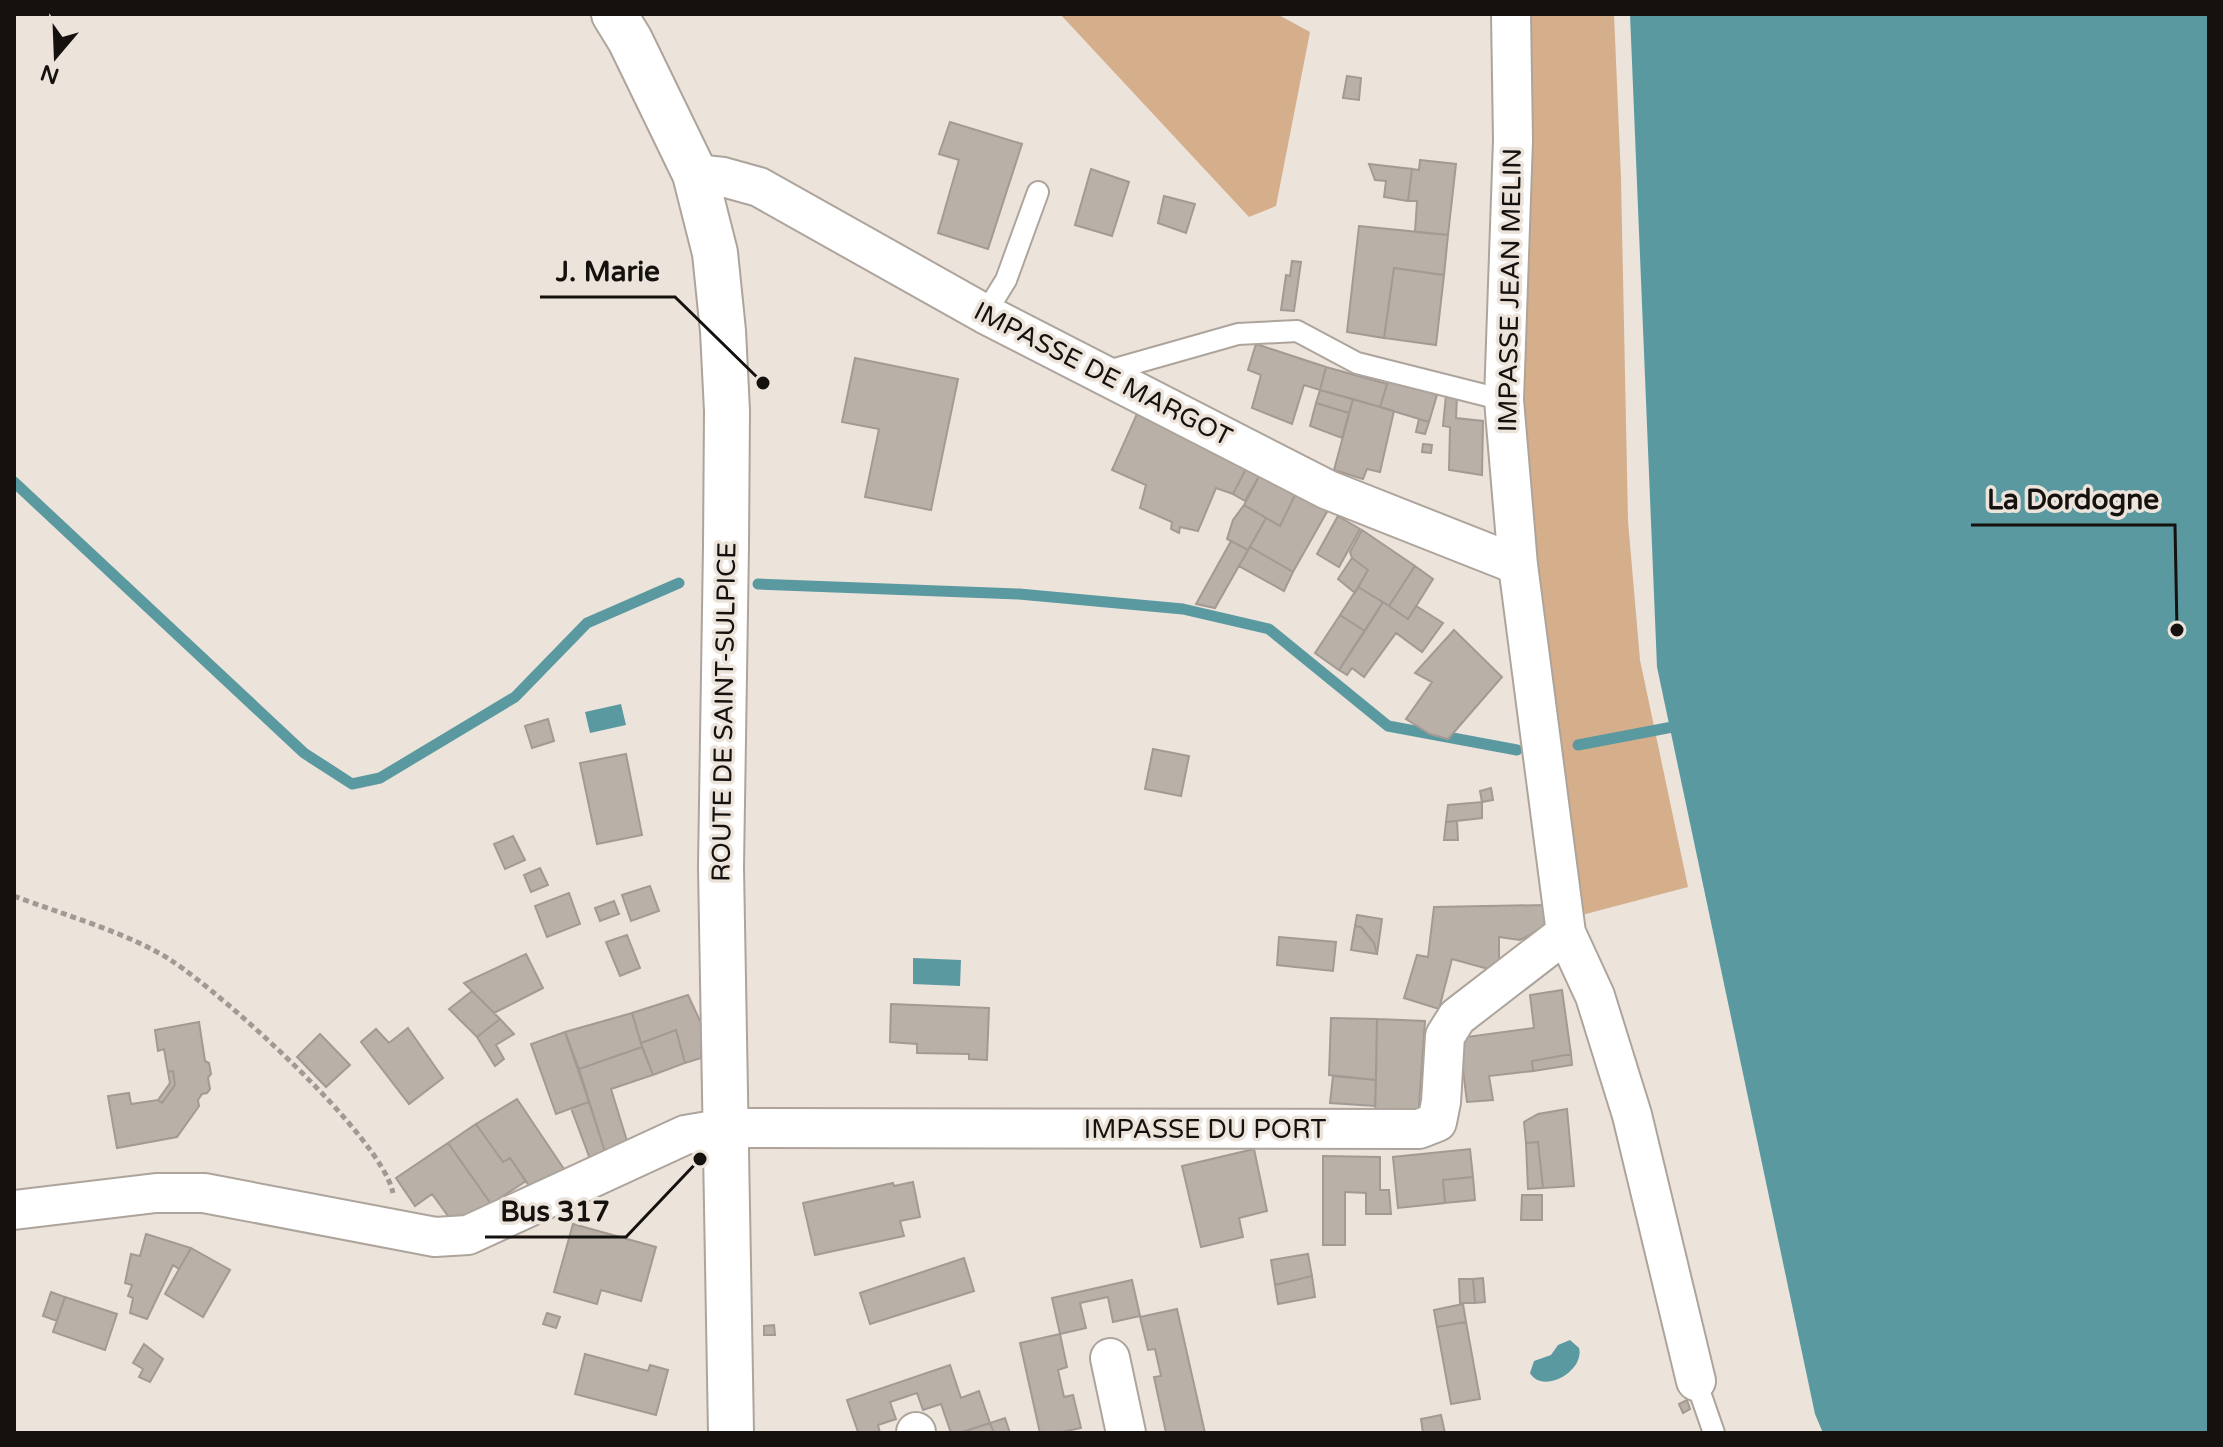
<svg xmlns="http://www.w3.org/2000/svg" width="2223" height="1447" viewBox="0 0 2223 1447" font-family="'Varela Round',sans-serif">
	<style>
		.forest { fill: #d5af8c }
		.water { fill: #5b99a0 }
		.lines { fill: none; stroke-linecap: round; stroke-linejoin: round }
		.stream { stroke: #5b99a0; stroke-width: 11 }
		.building { fill: #b9b0a8; stroke: #a39a93; stroke-width: 2 }
		.lane-casing { stroke: #ada49c; stroke-width: 24 }
		.street-casing { stroke: #ada49c; stroke-width: 42 }
		.secondary-casing { stroke: #ada49c; stroke-width: 48 }
		.path { stroke: #a19a94; stroke-width: 5; stroke-dasharray: 6 4; stroke-linecap: butt }
		.lane { stroke: #fff; stroke-width: 20 }
		.street { stroke: #fff; stroke-width: 38 }
		.secondary { stroke: #fff; stroke-width: 44 }
		.labels { text-anchor: middle; dominant-baseline: central; stroke-width: 7; stroke-linejoin: round; paint-order: stroke }
		.street-label { font-size: 26px; fill: #14110f; stroke: #ece3db }
		.leader { fill: none; stroke: #14110f; stroke-width: 3 }
		.callout-dot { fill: #14110f; stroke: #ece3db; stroke-width: 3 }
		.callout-label { font-size: 28px; text-anchor: middle; font-weight: bold; fill: #14110f; stroke: #ece3db; stroke-width: 7; stroke-linejoin: round; paint-order: stroke }
	</style>
	<rect width="100%" height="100%" fill="#ece3db"/>
	<path class="forest" d="M 1060,14 L 1277,14 L 1310,32 L 1276,206 L 1249,217 Z
		M 1523,14 L 1614,14 L 1621,178 L 1628,521 L 1640,660 L 1688,887 L 1582,915 L 1535,608 L 1518,298 Z"/>
	<path class="water" d="M 1630,14 L 2209,14 L 2209,1433 L 1823,1433 L 1815,1414 L 1657,667 Z
		M 621,704 L 626,725 L 590,733 L 585,712 Z
		M 913,958 L 961,960 L 960,986 L 913,984 Z
		M 1570,1340 L 1579,1348 C 1585,1371 1543,1395 1530,1373 L 1534,1361 L 1551,1355 L 1558,1345 Z"/>
	<g class="lines">
		<path class="stream" d="M 14,482 L 304,753 L 352,784 L 380,778 L 515,697 L 587,623 L 679,583
			M 758,584 L 1019,594 L 1183,609 L 1269,629 L 1388,726 L 1517,750
			M 1578,745 L 1683,725"/>
	</g>
	<path class="building" d="M 1347,76 L 1361,78 L 1359,100 L 1343,98 Z
		M 950,122 L 1022,144 L 988,249 L 938,233 L 959,160 L 939,154 Z
		M 1420,160 L 1456,164 L 1448,235 L 1415,232 L 1417,201 L 1408,201 L 1412,169 L 1419,170 Z
		M 1369,164 L 1412,169 L 1408,201 L 1384,197 L 1386,181 L 1375,180 Z
		M 1091,169 L 1129,182 L 1112,236 L 1075,225 Z
		M 1164,196 L 1195,204 L 1186,233 L 1158,223 Z
		M 1359,226 L 1448,235 L 1444,275 L 1394,268 L 1384,338 L 1347,332 Z
		M 1292,261 L 1301,262 L 1294,311 L 1281,310 L 1286,275 L 1290,276 Z
		M 1394,268 L 1444,275 L 1436,345 L 1384,338 Z
		M 1256,344 L 1326,367 L 1320,390 L 1304,385 L 1292,424 L 1252,408 L 1261,375 L 1248,370 Z
		M 855,358 L 958,379 L 931,510 L 865,497 L 879,429 L 842,422 Z
		M 1326,367 L 1387,384 L 1380,407 L 1320,390 Z
		M 1389,378 L 1437,395 L 1429,422 L 1380,407 Z
		M 1320,390 L 1353,399 L 1349,413 L 1316,403 Z
		M 1446,395 L 1457,396 L 1456,418 L 1483,421 L 1482,475 L 1449,470 L 1450,427 L 1443,426 Z
		M 1353,399 L 1394,411 L 1380,472 L 1367,469 L 1363,479 L 1334,470 Z
		M 1316,403 L 1349,413 L 1342,438 L 1310,426 Z
		M 1140,407 L 1249,463 L 1233,494 L 1216,488 L 1198,531 L 1180,527 L 1179,533 L 1171,529 L 1172,522 L 1140,508 L 1146,485 L 1112,470 Z
		M 1419,419 L 1429,422 L 1425,434 L 1416,432 Z
		M 1423,444 L 1432,445 L 1431,453 L 1422,452 Z
		M 1249,463 L 1262,471 L 1245,501 L 1233,494 Z
		M 1262,471 L 1297,491 L 1280,526 L 1244,505 Z
		M 1297,491 L 1328,510 L 1293,572 L 1250,547 L 1266,518 L 1280,526 Z
		M 1244,505 L 1266,518 L 1248,550 L 1227,539 L 1233,520 Z
		M 1338,516 L 1360,529 L 1339,567 L 1317,554 Z
		M 1362,530 L 1415,566 L 1389,606 L 1358,587 L 1368,570 L 1352,558 L 1350,552 Z
		M 1231,541 L 1248,550 L 1215,608 L 1196,604 Z
		M 1250,547 L 1293,572 L 1284,591 L 1239,566 Z
		M 1352,558 L 1368,570 L 1355,593 L 1338,579 Z
		M 1415,566 L 1433,579 L 1408,619 L 1389,606 Z
		M 1358,587 L 1383,602 L 1365,631 L 1340,615 Z
		M 1383,602 L 1408,619 L 1416,606 L 1443,623 L 1422,652 L 1396,633 L 1364,677 L 1352,668 L 1347,675 L 1339,670 Z
		M 1340,615 L 1365,631 L 1339,670 L 1315,653 Z
		M 1454,630 L 1502,677 L 1448,739 L 1430,734 L 1406,719 L 1432,682 L 1415,673 Z
		M 548,719 L 554,741 L 532,748 L 525,726 Z
		M 1153,749 L 1189,756 L 1181,796 L 1145,789 Z
		M 626,754 L 642,835 L 597,844 L 580,763 Z
		M 1491,788 L 1493,800 L 1482,802 L 1480,791 Z
		M 1482,802 L 1482,818 L 1446,822 L 1448,805 Z
		M 1457,821 L 1458,840 L 1444,840 L 1446,822 Z
		M 513,836 L 525,860 L 505,869 L 494,844 Z
		M 540,868 L 548,885 L 531,892 L 524,875 Z
		M 650,886 L 659,911 L 631,921 L 622,895 Z
		M 569,893 L 580,924 L 547,937 L 535,906 Z
		M 614,901 L 619,914 L 600,921 L 595,908 Z
		M 1547,905 L 1547,926 L 1520,940 L 1499,937 L 1499,961 L 1488,969 L 1452,959 L 1439,1009 L 1404,998 L 1417,955 L 1428,957 L 1434,907 Z
		M 1357,915 L 1382,919 L 1377,954 L 1374,943 L 1361,927 L 1355,926 Z
		M 1355,926 L 1361,927 L 1374,943 L 1377,954 L 1351,950 Z
		M 627,935 L 640,968 L 620,976 L 606,942 Z
		M 1279,937 L 1336,942 L 1333,971 L 1277,965 Z
		M 526,954 L 543,988 L 494,1013 L 464,983 Z
		M 1562,990 L 1571,1054 L 1532,1061 L 1533,1071 L 1489,1076 L 1493,1100 L 1467,1102 L 1459,1038 L 1534,1028 L 1530,995 Z
		M 472,991 L 500,1019 L 477,1037 L 449,1009 Z
		M 688,995 L 701,1023 L 701,1058 L 685,1063 L 676,1030 L 641,1043 L 632,1013 Z
		M 891,1004 L 989,1008 L 987,1060 L 969,1059 L 969,1054 L 917,1053 L 917,1044 L 890,1042 Z
		M 632,1013 L 642,1047 L 579,1069 L 565,1032 Z
		M 1331,1018 L 1377,1019 L 1376,1080 L 1329,1075 Z
		M 500,1019 L 514,1034 L 496,1045 L 504,1059 L 495,1066 L 477,1037 Z
		M 1377,1019 L 1425,1021 L 1418,1120 L 1375,1119 Z
		M 199,1022 L 205,1061 L 209,1063 L 211,1074 L 208,1078 L 210,1089 L 207,1093 L 202,1094 L 198,1100 L 199,1106 L 177,1137 L 117,1148 L 108,1096 L 129,1093 L 131,1104 L 158,1100 L 162,1103 L 175,1085 L 173,1071 L 168,1072 L 164,1049 L 158,1051 L 155,1030 Z
		M 408,1028 L 443,1078 L 409,1104 L 361,1042 L 376,1029 L 389,1043 Z
		M 676,1030 L 685,1063 L 653,1075 L 641,1043 Z
		M 565,1032 L 589,1102 L 556,1114 L 531,1044 Z
		M 320,1034 L 350,1065 L 326,1087 L 297,1057 Z
		M 642,1047 L 653,1075 L 611,1089 L 627,1141 L 605,1152 L 579,1069 Z
		M 1571,1054 L 1572,1065 L 1533,1071 L 1532,1061 Z
		M 173,1071 L 175,1085 L 162,1103 L 158,1100 L 170,1083 L 168,1072 Z
		M 1333,1076 L 1376,1080 L 1375,1106 L 1330,1103 Z
		M 517,1099 L 566,1172 L 531,1189 L 510,1158 L 503,1162 L 476,1124 Z
		M 589,1102 L 605,1152 L 590,1159 L 571,1108 Z
		M 1567,1109 L 1574,1186 L 1543,1188 L 1538,1142 L 1526,1143 L 1524,1122 L 1538,1114 Z
		M 476,1124 L 503,1162 L 510,1158 L 526,1181 L 491,1204 L 448,1143 Z
		M 1538,1142 L 1543,1188 L 1528,1189 L 1526,1143 Z
		M 448,1143 L 491,1204 L 457,1221 L 451,1220 L 432,1194 L 415,1206 L 396,1178 Z
		M 1254,1149 L 1267,1211 L 1239,1218 L 1243,1237 L 1201,1247 L 1182,1166 Z
		M 1470,1149 L 1473,1177 L 1443,1180 L 1445,1203 L 1398,1208 L 1393,1157 Z
		M 1323,1156 L 1380,1157 L 1380,1190 L 1389,1190 L 1391,1214 L 1366,1214 L 1366,1193 L 1345,1192 L 1345,1245 L 1323,1245 Z
		M 1473,1177 L 1475,1200 L 1445,1203 L 1443,1180 Z
		M 913,1182 L 920,1217 L 900,1221 L 904,1236 L 815,1255 L 803,1203 L 893,1183 L 894,1186 Z
		M 1522,1195 L 1542,1195 L 1542,1220 L 1521,1220 Z
		M 573,1224 L 656,1247 L 641,1301 L 601,1290 L 597,1304 L 554,1292 Z
		M 146,1234 L 191,1248 L 179,1269 L 173,1265 L 147,1319 L 130,1313 L 133,1298 L 128,1296 L 132,1285 L 125,1283 L 131,1254 L 140,1256 Z
		M 191,1248 L 230,1270 L 203,1317 L 165,1294 Z
		M 1308,1254 L 1312,1276 L 1275,1285 L 1271,1260 Z
		M 964,1258 L 974,1291 L 870,1324 L 860,1293 Z
		M 1312,1276 L 1315,1297 L 1278,1304 L 1275,1285 Z
		M 1483,1278 L 1485,1302 L 1475,1303 L 1473,1279 Z
		M 1459,1279 L 1473,1279 L 1475,1303 L 1460,1303 Z
		M 1132,1280 L 1140,1316 L 1113,1322 L 1108,1297 L 1080,1303 L 1086,1328 L 1060,1334 L 1052,1298 Z
		M 51,1292 L 65,1297 L 57,1321 L 43,1316 Z
		M 65,1297 L 117,1314 L 105,1350 L 53,1332 Z
		M 1463,1304 L 1466,1322 L 1437,1327 L 1434,1310 Z
		M 1177,1309 L 1205,1433 L 1166,1433 L 1154,1377 L 1161,1376 L 1155,1349 L 1148,1350 L 1140,1317 Z
		M 547,1313 L 560,1317 L 556,1328 L 543,1324 Z
		M 1466,1322 L 1480,1399 L 1451,1404 L 1437,1327 Z
		M 774,1325 L 775,1335 L 764,1335 L 764,1326 Z
		M 1060,1334 L 1067,1367 L 1058,1370 L 1064,1397 L 1073,1395 L 1081,1428 L 1057,1433 L 1040,1433 L 1020,1343 Z
		M 144,1344 L 163,1359 L 150,1382 L 139,1377 L 143,1369 L 133,1363 Z
		M 585,1354 L 648,1371 L 650,1365 L 668,1370 L 656,1415 L 575,1394 Z
		M 950,1365 L 961,1398 L 979,1391 L 990,1423 L 960,1433 L 951,1433 L 941,1404 L 923,1410 L 917,1393 L 890,1402 L 896,1419 L 878,1425 L 880,1433 L 856,1433 L 858,1432 L 847,1400 Z
		M 1687,1400 L 1690,1409 L 1683,1413 L 1679,1404 Z
		M 1441,1415 L 1445,1433 L 1423,1433 L 1421,1419 Z
		M 1005,1418 L 1010,1433 L 994,1433 L 990,1423 Z
		M 990,1423 L 994,1433 L 962,1432 Z"/>
	<g class="lines">
		<defs>
			<path id="lane" d="M 985,314 L 1006,280 L 1038,192
				M 1104,372 L 1238,334 L 1297,331 L 1357,363 L 1504,400
				M 1696,1381 L 1714,1433"/>
			<path id="street" d="M 1511,14 L 1513,140 L 1504,400 L 1518,565 L 1566,933 L 1595,996 L 1632,1115 L 1696,1381
				M 695,174 L 723,177 L 759,187 L 985,314 L 1328,490 L 1518,565
				M 14,1210 L 156,1193 L 204,1193 L 435,1237 L 468,1235 L 685,1135 L 726,1128 L 1419,1129 L 1437,1122 L 1441,1102 L 1445,1036 L 1457,1017 L 1566,933
				M 1110,1358 L 1126,1433
				M 916,1432 L 916,1433"/>
			<path id="secondary" d="M 614,14 L 630,40 L 695,174 L 715,253 L 723,331 L 727,411 L 726,546 L 721,867 L 731,1433"/>
		</defs>
		<use href="#lane" class="lane-casing"/>
		<use href="#street" class="street-casing"/>
		<use href="#secondary" class="secondary-casing"/>
		<path class="path" d="M 14,896 C 61,914 132,934 172,961 C 224,995 381,1136 393,1193"/>
		<use href="#lane" class="lane"/>
		<use href="#street" class="street"/>
		<use href="#secondary" class="secondary"/>
	</g>
	<g class="labels">
		<g class="street-label">
			<text transform="translate(1510 290) rotate(-89)">IMPASSE JEAN MELIN</text>
			<text transform="translate(1103 374) rotate(27)">IMPASSE DE MARGOT</text>
			<text transform="translate(724 712) rotate(-89)">ROUTE DE SAINT-SULPICE</text>
			<text x="1205" y="1129">IMPASSE DU PORT</text>
		</g>
	</g>
	<path class="leader" d="M763 383L675 297H540M2177 630L2175 525H1971M700 1159L626 1237H485"/>
	<g class="callout-dot">
		<circle cx="763" cy="383" r="8"/>
		<circle cx="2177" cy="630" r="8"/>
		<circle cx="700" cy="1159" r="8"/>
	</g>
	<g class="callout-label">
		<text x="608" y="281">J. Marie</text>
		<text x="2073" y="509">La Dordogne</text>
		<text x="555" y="1221">Bus 317</text>
	</g>
	<rect width="2223" height="1447" fill="none" stroke="#14110f" stroke-width="32"/>
	<g transform="translate(56 56) rotate(199)" stroke="#ece3db" stroke-width="6" paint-order="stroke">
	<path d="M0-6L14 30L0 20L-14 30Z" fill="#14110f"/>
	<text y="-12" font-size="22" font-weight="bold" text-anchor="middle" fill="#14110f">N</text>
	</g>
</svg>
